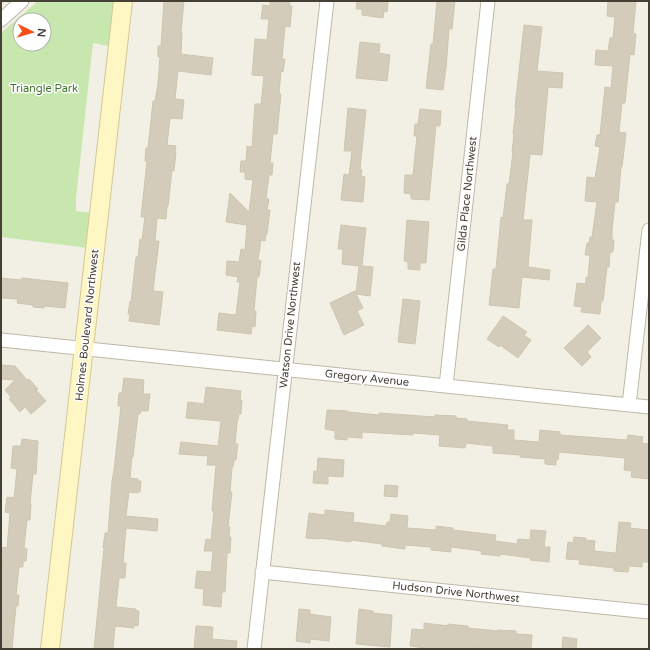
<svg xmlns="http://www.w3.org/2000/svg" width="650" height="650" viewBox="0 0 650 650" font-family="'Varela Round',sans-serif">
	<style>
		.green { fill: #c7e7ae; fill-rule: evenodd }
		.building { fill: #d4ccbb; stroke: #cfc5ae }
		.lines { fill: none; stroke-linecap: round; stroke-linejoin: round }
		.street-casing { stroke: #beb8a8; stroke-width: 15 }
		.secondary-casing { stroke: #d2c895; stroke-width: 20 }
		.street { stroke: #fff; stroke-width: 13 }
		.secondary { stroke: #fef6c3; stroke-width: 18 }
		.labels { text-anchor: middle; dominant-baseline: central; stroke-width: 3; stroke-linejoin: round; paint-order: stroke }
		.park-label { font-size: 11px; fill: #3e7629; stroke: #fff }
		.street-label { font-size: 11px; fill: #454035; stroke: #fff }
	</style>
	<rect width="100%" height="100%" fill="#f2f0e5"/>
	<path class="green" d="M 38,1 L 114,1 L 108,46 L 93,43 L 76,198 L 76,211 L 91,213 L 88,248 L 1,237 L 1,33 ZM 20,20 L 44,20 L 44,44 L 20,44 Z"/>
	<path class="building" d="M 164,1 L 184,1 L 181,32 L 182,33 L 181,54 L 213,58 L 211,75 L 178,71 L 175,99 L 184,100 L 182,119 L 170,118 L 167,145 L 176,146 L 175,153 L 176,153 L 174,171 L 172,170 L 168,206 L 167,206 L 166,219 L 157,218 L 155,241 L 159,241 L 153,291 L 163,292 L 159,325 L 129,321 L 130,314 L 128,314 L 130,301 L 131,302 L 136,257 L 138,257 L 140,239 L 142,240 L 145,217 L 141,217 L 147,161 L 145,161 L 146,148 L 148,148 L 153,101 L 155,101 L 158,83 L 160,57 L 158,57 L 158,46 L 161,46 Z
		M 270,1 L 290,1 L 289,6 L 292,6 L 290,27 L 285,26 L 282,59 L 285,59 L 283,72 L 281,71 L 279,94 L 281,94 L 277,134 L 273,134 L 270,163 L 273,163 L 272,175 L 269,175 L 266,199 L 269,199 L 267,210 L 270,210 L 267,234 L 266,234 L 265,241 L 261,240 L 258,260 L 261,261 L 259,277 L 257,277 L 254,311 L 256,311 L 255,327 L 252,326 L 251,334 L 217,330 L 219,313 L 236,315 L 240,282 L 237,282 L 238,277 L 226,275 L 227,261 L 239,262 L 241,249 L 245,250 L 247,225 L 226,222 L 230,193 L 249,212 L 253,180 L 245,179 L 245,172 L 240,172 L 241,161 L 246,161 L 247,146 L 252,147 L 255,104 L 261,104 L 264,76 L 252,75 L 254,52 L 255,39 L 267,40 L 269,19 L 261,19 L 263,5 L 270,6 Z
		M 357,1 L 388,1 L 387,12 L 384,11 L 383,18 L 362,15 L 362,9 L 356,9 Z
		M 437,1 L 455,1 L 452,29 L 449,29 L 446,68 L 443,90 L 426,88 L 431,44 L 433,44 Z
		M 608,1 L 636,1 L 633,33 L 636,34 L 634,55 L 630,54 L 625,103 L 622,103 L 619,132 L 626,133 L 622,167 L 621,167 L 618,202 L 615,202 L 612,231 L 612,240 L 614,240 L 613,252 L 610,252 L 609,267 L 607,267 L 603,301 L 601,301 L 600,314 L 581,312 L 582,307 L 574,306 L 577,283 L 586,284 L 586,277 L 588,278 L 590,255 L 585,255 L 587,243 L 589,243 L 590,237 L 592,237 L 597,202 L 585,201 L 587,177 L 595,178 L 600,147 L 595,146 L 597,135 L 600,135 L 605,87 L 611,88 L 613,66 L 595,65 L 596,50 L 608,51 L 610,38 L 613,38 L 615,17 L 607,16 Z
		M 524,25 L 542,27 L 537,71 L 563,73 L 562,88 L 548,87 L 542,155 L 530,154 L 523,220 L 532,220 L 528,267 L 550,270 L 549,280 L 522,277 L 519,308 L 489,305 L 493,269 L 496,269 L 501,217 L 503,218 L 507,184 L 509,184 L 513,152 L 512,152 L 514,134 L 513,134 L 516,108 L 515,108 Z
		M 360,42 L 380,44 L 379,53 L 390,55 L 387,81 L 356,78 Z
		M 348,108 L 366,110 L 360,170 L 362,170 L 361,176 L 365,177 L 363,202 L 341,200 L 344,174 L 349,175 L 352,151 L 344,151 Z
		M 420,109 L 441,111 L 440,126 L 436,125 L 429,200 L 411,199 L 411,194 L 404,193 L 405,175 L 413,175 L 417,136 L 414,136 L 415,124 L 418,124 Z
		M 407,220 L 429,222 L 426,263 L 420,263 L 420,270 L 408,269 L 408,262 L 404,261 Z
		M 341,225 L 366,228 L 362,266 L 373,267 L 370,296 L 356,294 L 363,308 L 357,311 L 364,325 L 344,335 L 330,303 L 355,291 L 356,293 L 359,266 L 342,264 L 343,249 L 338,249 Z
		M 1,278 L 21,280 L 22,278 L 68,283 L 65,308 L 44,306 L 44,308 L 33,307 L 33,305 L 17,303 L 18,299 L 1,298 Z
		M 403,299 L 420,301 L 415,344 L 398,342 Z
		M 503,316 L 527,332 L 524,335 L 531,340 L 518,358 L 500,345 L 499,347 L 487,339 Z
		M 588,325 L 601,338 L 587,352 L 591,357 L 582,366 L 564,348 Z
		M 1,365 L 15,366 L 27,380 L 29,379 L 38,389 L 36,390 L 46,401 L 31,414 L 25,407 L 20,412 L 9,399 L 11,397 L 5,390 L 15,380 L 1,379 Z
		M 124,378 L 144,380 L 143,394 L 150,394 L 148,411 L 141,411 L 140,414 L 138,414 L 133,457 L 132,457 L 130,478 L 138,479 L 138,481 L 141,481 L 140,492 L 137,492 L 137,493 L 129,492 L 126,516 L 158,519 L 157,531 L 126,528 L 123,563 L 126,563 L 125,578 L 119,578 L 116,607 L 136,609 L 136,611 L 139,611 L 138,626 L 134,625 L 134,628 L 115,626 L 113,649 L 94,649 L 104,548 L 103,548 L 105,533 L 108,533 L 112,481 L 114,470 L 121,406 L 118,406 L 119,393 L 122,393 Z
		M 206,387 L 241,391 L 240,400 L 242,400 L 241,414 L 239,414 L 237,423 L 235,444 L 238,444 L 236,460 L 234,460 L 233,467 L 232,467 L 230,492 L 232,492 L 228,527 L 230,527 L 229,537 L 231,537 L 230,553 L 227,553 L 225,592 L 222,592 L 221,607 L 203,605 L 204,589 L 195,588 L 197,571 L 211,572 L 213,551 L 204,551 L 206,539 L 211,540 L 214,511 L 212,511 L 216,465 L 207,465 L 208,456 L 179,454 L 181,442 L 218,446 L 221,421 L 186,418 L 188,402 L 204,404 Z
		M 327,410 L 348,411 L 348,412 L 379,415 L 379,413 L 435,417 L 435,415 L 456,416 L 456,418 L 467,419 L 467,421 L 508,425 L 507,430 L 514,430 L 514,440 L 539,442 L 540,430 L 560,432 L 560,435 L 627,440 L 628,435 L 643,437 L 642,443 L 649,444 L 649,479 L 631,477 L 632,471 L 624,470 L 625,458 L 559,452 L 558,460 L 556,460 L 556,465 L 545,464 L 545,459 L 520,457 L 520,455 L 493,453 L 493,446 L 466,443 L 465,448 L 439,446 L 440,435 L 413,433 L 413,435 L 362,432 L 362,438 L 347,437 L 347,440 L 335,439 L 335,431 L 325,429 Z
		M 22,439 L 38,441 L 36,474 L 33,474 L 30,503 L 31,504 L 30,520 L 27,520 L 24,548 L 27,549 L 26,561 L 23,561 L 23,567 L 19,567 L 16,595 L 19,595 L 18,606 L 16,606 L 12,649 L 1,649 L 1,580 L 3,559 L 1,559 L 1,547 L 7,548 L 10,513 L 5,512 L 7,497 L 14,498 L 17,469 L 11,468 L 13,446 L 21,446 Z
		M 318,458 L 344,460 L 343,477 L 328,476 L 328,484 L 313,483 L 314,471 L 317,471 Z
		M 385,485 L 398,486 L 397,497 L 384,496 Z
		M 325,510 L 354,513 L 353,522 L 386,526 L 387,522 L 390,522 L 391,514 L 408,516 L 407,528 L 436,530 L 436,526 L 453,528 L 453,530 L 496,535 L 495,541 L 517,544 L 518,539 L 530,540 L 531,530 L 546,531 L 544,547 L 550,547 L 549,562 L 530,560 L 531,558 L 500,554 L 500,556 L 481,554 L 482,551 L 451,547 L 451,552 L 431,550 L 431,547 L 405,545 L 405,549 L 382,546 L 382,544 L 351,540 L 351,542 L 319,538 L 319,539 L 306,538 L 309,513 L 325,515 Z
		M 619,522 L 631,523 L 630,528 L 649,530 L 649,562 L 642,562 L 642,567 L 629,566 L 628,572 L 614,571 L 614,568 L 579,564 L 580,560 L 566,559 L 568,542 L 573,543 L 574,537 L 586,538 L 585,540 L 595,541 L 594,551 L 616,553 Z
		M 299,609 L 310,610 L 310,614 L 331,617 L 329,641 L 310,639 L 310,643 L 296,641 Z
		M 359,609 L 373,611 L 373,613 L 392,615 L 390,647 L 356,644 Z
		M 424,623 L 448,626 L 448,624 L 457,625 L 468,626 L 468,628 L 498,631 L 498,630 L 516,631 L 516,634 L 532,635 L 531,649 L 488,649 L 466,647 L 466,649 L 433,649 L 410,646 L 412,629 L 424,630 Z
		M 196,626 L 213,627 L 212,639 L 237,641 L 236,649 L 194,649 Z
		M 563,637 L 577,639 L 576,649 L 562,649 Z"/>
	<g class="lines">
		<defs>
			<path id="street" d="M 1,20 L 22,1
				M 1,340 L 649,407
				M 446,386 L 488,1
				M 629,405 L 649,230
				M 262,572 L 649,612
				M 254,649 L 327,1"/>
			<path id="secondary" d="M 50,649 L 123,1"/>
		</defs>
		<use href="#street" class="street-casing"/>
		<use href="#secondary" class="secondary-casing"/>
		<use href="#street" class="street"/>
		<use href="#secondary" class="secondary"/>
	</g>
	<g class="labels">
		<g class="park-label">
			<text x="44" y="88">Triangle Park</text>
		</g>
		<g class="street-label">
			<text transform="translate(467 194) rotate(-84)">Gilda Place Northwest</text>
			<text transform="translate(87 325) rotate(-84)">Holmes Boulevard Northwest</text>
			<text transform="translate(290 325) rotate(-84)">Watson Drive Northwest</text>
			<text transform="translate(367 378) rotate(6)">Gregory Avenue</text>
			<text transform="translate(456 592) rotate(6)">Hudson Drive Northwest</text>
		</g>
	</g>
	<rect width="650" height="650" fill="none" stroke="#454035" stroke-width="4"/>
	<g transform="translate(32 32) rotate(95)"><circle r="19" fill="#ffffff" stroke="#b5b3ae"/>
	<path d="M0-3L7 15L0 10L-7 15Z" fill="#f84f16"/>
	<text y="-6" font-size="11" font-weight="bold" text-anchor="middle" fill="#454035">N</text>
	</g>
</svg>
